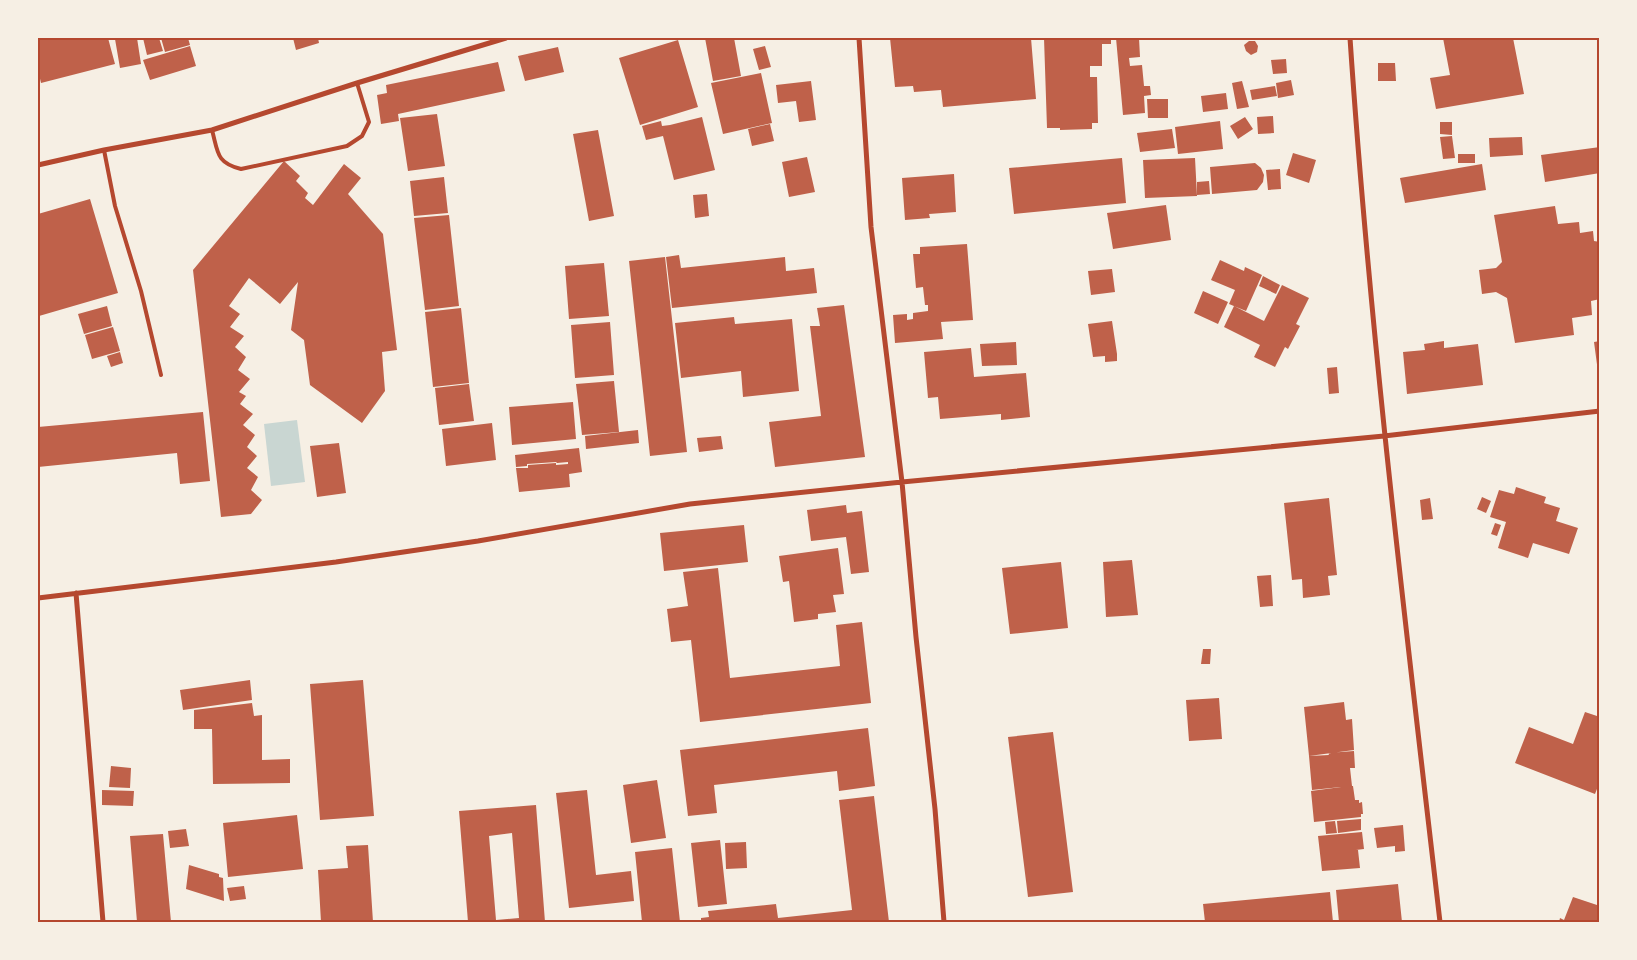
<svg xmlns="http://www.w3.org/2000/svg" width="1637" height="960" viewBox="0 0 1637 960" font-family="Arial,sans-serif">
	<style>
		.water { fill: #c9d6d2 }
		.building { fill: #bf614a; fill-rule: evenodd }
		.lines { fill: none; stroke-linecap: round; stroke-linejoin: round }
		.service { stroke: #b5482f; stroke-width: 4 }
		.minor { stroke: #b5482f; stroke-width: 5 }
		.neatline { fill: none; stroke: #b5482f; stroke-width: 2 }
	</style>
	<rect width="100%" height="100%" fill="#f6efe4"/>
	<path class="water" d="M 297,420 L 305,482 L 271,486 L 264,424 Z"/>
	<path class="building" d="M 38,38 L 108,38 L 115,64 L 41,83 L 38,70 Z
		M 122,38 L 137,38 L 141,64 L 120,68 L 115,39 Z
		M 143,38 L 159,38 L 163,51 L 147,55 Z
		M 161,38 L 188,38 L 190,45 L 165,52 Z
		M 293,38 L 318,38 L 319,43 L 296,50 Z
		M 705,38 L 734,38 L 741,76 L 713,81 Z
		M 890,38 L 1031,38 L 1036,99 L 943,107 L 941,90 L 914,92 L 913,86 L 895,87 Z
		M 1044,38 L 1111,38 L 1111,44 L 1102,44 L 1102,66 L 1090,66 L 1090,77 L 1097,77 L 1098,123 L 1092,123 L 1092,129 L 1060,130 L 1060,128 L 1047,128 Z
		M 1116,38 L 1139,38 L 1140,57 L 1129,58 L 1130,66 L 1142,65 L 1144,86 L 1150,86 L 1151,95 L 1144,96 L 1145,113 L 1123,115 Z
		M 1443,38 L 1513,38 L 1524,94 L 1436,109 L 1430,78 L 1450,75 Z
		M 678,40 L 698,107 L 640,125 L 619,58 Z
		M 1249,41 L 1255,41 L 1258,46 L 1257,52 L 1251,55 L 1246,51 L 1244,45 Z
		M 190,46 L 196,66 L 150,80 L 143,60 Z
		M 765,46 L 771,67 L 759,70 L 753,49 Z
		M 558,47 L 564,72 L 525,81 L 518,56 Z
		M 1286,59 L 1287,73 L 1273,74 L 1271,60 Z
		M 498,62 L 505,91 L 398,114 L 399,121 L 381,124 L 377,95 L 387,93 L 386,85 Z
		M 1378,63 L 1395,63 L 1396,81 L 1378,81 Z
		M 761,73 L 772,123 L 723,134 L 711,83 Z
		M 1291,80 L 1294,95 L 1278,98 L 1276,83 Z
		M 811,81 L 816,120 L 799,122 L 796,101 L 778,103 L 776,85 Z
		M 1242,81 L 1249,107 L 1237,109 L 1232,83 Z
		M 1275,86 L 1277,96 L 1252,100 L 1250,90 Z
		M 1226,93 L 1228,109 L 1203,112 L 1201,96 Z
		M 1147,99 L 1168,99 L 1168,118 L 1148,118 Z
		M 437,114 L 445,166 L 408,171 L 400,118 Z
		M 1273,116 L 1274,133 L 1258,134 L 1257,117 Z
		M 702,117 L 715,170 L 674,180 L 663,136 L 646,140 L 642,126 L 661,121 L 662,126 L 670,125 Z
		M 1245,117 L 1253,129 L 1238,139 L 1230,126 Z
		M 1220,121 L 1223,149 L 1178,154 L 1175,127 Z
		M 1440,122 L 1452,122 L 1452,135 L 1440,134 Z
		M 770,124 L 774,141 L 752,146 L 748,129 Z
		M 1172,129 L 1175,148 L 1140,152 L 1137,133 Z
		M 598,130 L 614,216 L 589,221 L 573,134 Z
		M 1452,136 L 1455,158 L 1443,159 L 1440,137 Z
		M 1522,137 L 1523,155 L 1490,157 L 1489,138 Z
		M 1600,147 L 1600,173 L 1545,182 L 1541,155 Z
		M 1293,153 L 1316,160 L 1309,183 L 1286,175 Z
		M 1458,154 L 1475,154 L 1475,163 L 1458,163 Z
		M 807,157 L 815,192 L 789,197 L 782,162 Z
		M 1122,158 L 1126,203 L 1014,214 L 1009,168 Z
		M 1195,158 L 1197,196 L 1145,198 L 1143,160 Z
		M 284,161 L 300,176 L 296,181 L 308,193 L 305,198 L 313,205 L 344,164 L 361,178 L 348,194 L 383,234 L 397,350 L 382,352 L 385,391 L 362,423 L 310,385 L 304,340 L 291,330 L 298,282 L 280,304 L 249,278 L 229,306 L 240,314 L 230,327 L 244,336 L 235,347 L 246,357 L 238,370 L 250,379 L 239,392 L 246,396 L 240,404 L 253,414 L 243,425 L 255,435 L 247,447 L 257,456 L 247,468 L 258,477 L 251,490 L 262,500 L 251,514 L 221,517 L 193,270 Z
		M 1255,163 L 1261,168 L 1264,175 L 1263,182 L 1257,190 L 1212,194 L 1210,167 Z
		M 1482,164 L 1486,190 L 1405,203 L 1400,178 Z
		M 1280,169 L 1281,189 L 1268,190 L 1266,170 Z
		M 954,174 L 956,212 L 929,214 L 930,218 L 905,220 L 902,178 Z
		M 444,177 L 448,213 L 414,216 L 410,181 Z
		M 1209,181 L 1210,194 L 1197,195 L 1197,182 Z
		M 707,194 L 709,216 L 695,218 L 693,195 Z
		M 90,199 L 118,293 L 39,316 L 38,310 L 38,214 Z
		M 1166,205 L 1171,240 L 1113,249 L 1107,213 Z
		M 1555,206 L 1558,224 L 1579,222 L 1580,233 L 1593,231 L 1594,241 L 1600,242 L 1600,299 L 1591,301 L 1592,315 L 1572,318 L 1574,335 L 1515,343 L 1507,298 L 1496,292 L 1482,294 L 1479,270 L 1496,268 L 1502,262 L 1494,215 Z
		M 449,215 L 459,306 L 425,310 L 414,218 Z
		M 967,244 L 973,320 L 941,322 L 943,339 L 895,343 L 893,315 L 907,314 L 907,320 L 913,319 L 913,313 L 928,311 L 928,305 L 925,305 L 923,287 L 916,288 L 913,254 L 920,254 L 920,247 Z
		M 679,255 L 681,268 L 785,257 L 786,271 L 814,268 L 817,293 L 672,308 L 666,257 Z
		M 665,257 L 687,452 L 650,456 L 629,261 Z
		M 1220,260 L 1244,271 L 1245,267 L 1262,275 L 1246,311 L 1229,304 L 1235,290 L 1211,280 Z
		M 604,263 L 609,316 L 569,319 L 565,266 Z
		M 1112,269 L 1115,292 L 1091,295 L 1088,271 Z
		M 1263,276 L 1280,285 L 1276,294 L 1259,286 Z
		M 1282,285 L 1309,298 L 1296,324 L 1300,326 L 1288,349 L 1285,347 L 1275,367 L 1254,357 L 1260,345 L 1224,327 L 1234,306 L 1264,321 Z
		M 1203,291 L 1228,302 L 1218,324 L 1194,313 Z
		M 844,305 L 865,457 L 775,467 L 769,422 L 821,416 L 810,326 L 820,326 L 817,308 Z
		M 107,306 L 112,326 L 84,334 L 78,314 Z
		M 461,308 L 469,383 L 433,387 L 425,312 Z
		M 734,317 L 735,324 L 792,319 L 799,391 L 743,397 L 741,371 L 681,378 L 675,323 Z
		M 1112,321 L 1117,354 L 1117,361 L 1105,362 L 1105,356 L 1093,357 L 1088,324 Z
		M 610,322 L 614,375 L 575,378 L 571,325 Z
		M 113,327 L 120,351 L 92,359 L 85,335 Z
		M 1444,341 L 1444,348 L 1478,344 L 1483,385 L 1407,394 L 1403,352 L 1425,350 L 1424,344 Z
		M 1600,341 L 1600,372 L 1598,372 L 1594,342 Z
		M 1016,342 L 1017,365 L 982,366 L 980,344 Z
		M 971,348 L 974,377 L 1026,373 L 1030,417 L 1001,420 L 1001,414 L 940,419 L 938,397 L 928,398 L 924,352 Z
		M 120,352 L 123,363 L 111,367 L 107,356 Z
		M 1337,367 L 1339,393 L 1329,394 L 1327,368 Z
		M 614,381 L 619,432 L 582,435 L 576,384 Z
		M 469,384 L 474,421 L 439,425 L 435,388 Z
		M 573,402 L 576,439 L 512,445 L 509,407 Z
		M 203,412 L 210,481 L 180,484 L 177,453 L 38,467 L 38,427 Z
		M 492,423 L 496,460 L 446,466 L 442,429 Z
		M 638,430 L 639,443 L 586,449 L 585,436 Z
		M 721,436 L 723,449 L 699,452 L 697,438 Z
		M 339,443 L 346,493 L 317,497 L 310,446 Z
		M 579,448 L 582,472 L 569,474 L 570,487 L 519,492 L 516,468 L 528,468 L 528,465 L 556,463 L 556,465 L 568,464 L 568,462 L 557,463 L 556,462 L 527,464 L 527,466 L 516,467 L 515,455 Z
		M 1516,487 L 1546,497 L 1544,503 L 1560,508 L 1556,521 L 1578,528 L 1569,554 L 1533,543 L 1528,558 L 1498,548 L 1506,522 L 1490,517 L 1499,490 L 1514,494 Z
		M 1482,497 L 1491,501 L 1486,513 L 1477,509 Z
		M 1329,498 L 1337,575 L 1328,576 L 1330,595 L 1303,598 L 1302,579 L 1292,580 L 1284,503 Z
		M 1430,498 L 1433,519 L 1422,520 L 1420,500 Z
		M 846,505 L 847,513 L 862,511 L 869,572 L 851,574 L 846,537 L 811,541 L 807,510 Z
		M 1495,523 L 1501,525 L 1497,536 L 1491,534 Z
		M 744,525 L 748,562 L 664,571 L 660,533 Z
		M 838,548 L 844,594 L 833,595 L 836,612 L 818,614 L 818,619 L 794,622 L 789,581 L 783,582 L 779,556 Z
		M 1132,560 L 1138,615 L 1106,617 L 1103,562 Z
		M 1061,562 L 1068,628 L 1010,634 L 1002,568 Z
		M 718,568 L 730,678 L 840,666 L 836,625 L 862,622 L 871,703 L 700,722 L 691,640 L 671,642 L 667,609 L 688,606 L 683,572 Z
		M 1271,575 L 1273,606 L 1260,607 L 1257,576 Z
		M 1203,649 L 1211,649 L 1210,664 L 1201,664 Z
		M 250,680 L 252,700 L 183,710 L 180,690 Z
		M 363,680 L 374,816 L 320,820 L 310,684 Z
		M 1219,698 L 1222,739 L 1189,741 L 1186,700 Z
		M 1344,702 L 1346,720 L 1352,719 L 1354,750 L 1309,756 L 1304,707 Z
		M 252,703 L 254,716 L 262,715 L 262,760 L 290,759 L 290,783 L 213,784 L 212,729 L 194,729 L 194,710 Z
		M 1585,712 L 1600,717 L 1600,781 L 1595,794 L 1515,763 L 1529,727 L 1573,744 Z
		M 868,728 L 875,786 L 839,791 L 837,771 L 714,785 L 717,813 L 688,816 L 680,750 Z
		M 1053,732 L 1073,892 L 1028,897 L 1008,737 Z
		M 1354,751 L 1355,768 L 1350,768 L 1352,786 L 1353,786 L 1355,800 L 1359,800 L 1359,803 L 1362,802 L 1363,814 L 1361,814 L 1361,817 L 1314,822 L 1311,791 L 1341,787 L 1312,790 L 1309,756 L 1329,755 L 1328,753 Z
		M 111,766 L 131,768 L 130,788 L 109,787 Z
		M 657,780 L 666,838 L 631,843 L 623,785 Z
		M 102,790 L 134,791 L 133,806 L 102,805 Z
		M 587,790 L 596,875 L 631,871 L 634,901 L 569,908 L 556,793 Z
		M 874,796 L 889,922 L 701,922 L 701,918 L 709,917 L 708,911 L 776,904 L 778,918 L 852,910 L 839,800 Z
		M 536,805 L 545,922 L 468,922 L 459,811 ZM 512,833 L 519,918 L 496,920 L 489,836 Z
		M 297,815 L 303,869 L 228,877 L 223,823 Z
		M 1361,819 L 1361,830 L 1338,833 L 1337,821 Z
		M 1335,821 L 1337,833 L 1326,834 L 1325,822 Z
		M 1403,825 L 1405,851 L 1395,852 L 1395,846 L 1377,848 L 1374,828 Z
		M 186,829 L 189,846 L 170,848 L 168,831 Z
		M 1362,832 L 1364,849 L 1356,850 L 1358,850 L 1360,868 L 1322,871 L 1318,836 Z
		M 163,834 L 171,922 L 137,922 L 130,836 Z
		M 720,840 L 727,904 L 698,907 L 691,843 Z
		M 746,842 L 747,868 L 726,869 L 725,843 Z
		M 368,845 L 373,922 L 321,922 L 318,870 L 348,868 L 346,846 Z
		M 672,848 L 680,922 L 642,922 L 635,852 Z
		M 189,865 L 219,874 L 219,877 L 223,878 L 224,901 L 186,889 Z
		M 1398,884 L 1402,922 L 1339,922 L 1336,890 Z
		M 244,886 L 246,899 L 230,901 L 227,888 Z
		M 1330,892 L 1333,922 L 1205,922 L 1203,904 Z
		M 1573,897 L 1600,906 L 1600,922 L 1559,922 L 1560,918 L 1564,920 Z"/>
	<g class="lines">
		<path class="service" d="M 212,130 C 218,152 216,163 241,169 L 347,146 L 362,136 L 369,122 L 357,83
			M 104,150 L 115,206 L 141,291 L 161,375"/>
		<path class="minor" d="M 859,38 L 871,227 L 902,482 L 916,637 L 935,809 L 944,922
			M 1350,38 C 1370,334 1406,628 1440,922
			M 38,165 L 104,150 L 212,130 L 357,83 L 506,38
			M 76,593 L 103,922
			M 38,598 L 336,562 L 478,541 L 690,504 L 902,482 L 1384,436 L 1600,411"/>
	</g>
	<rect width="1637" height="960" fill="none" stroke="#f6efe4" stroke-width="78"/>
	<rect x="39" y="39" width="1559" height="882" class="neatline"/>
</svg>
